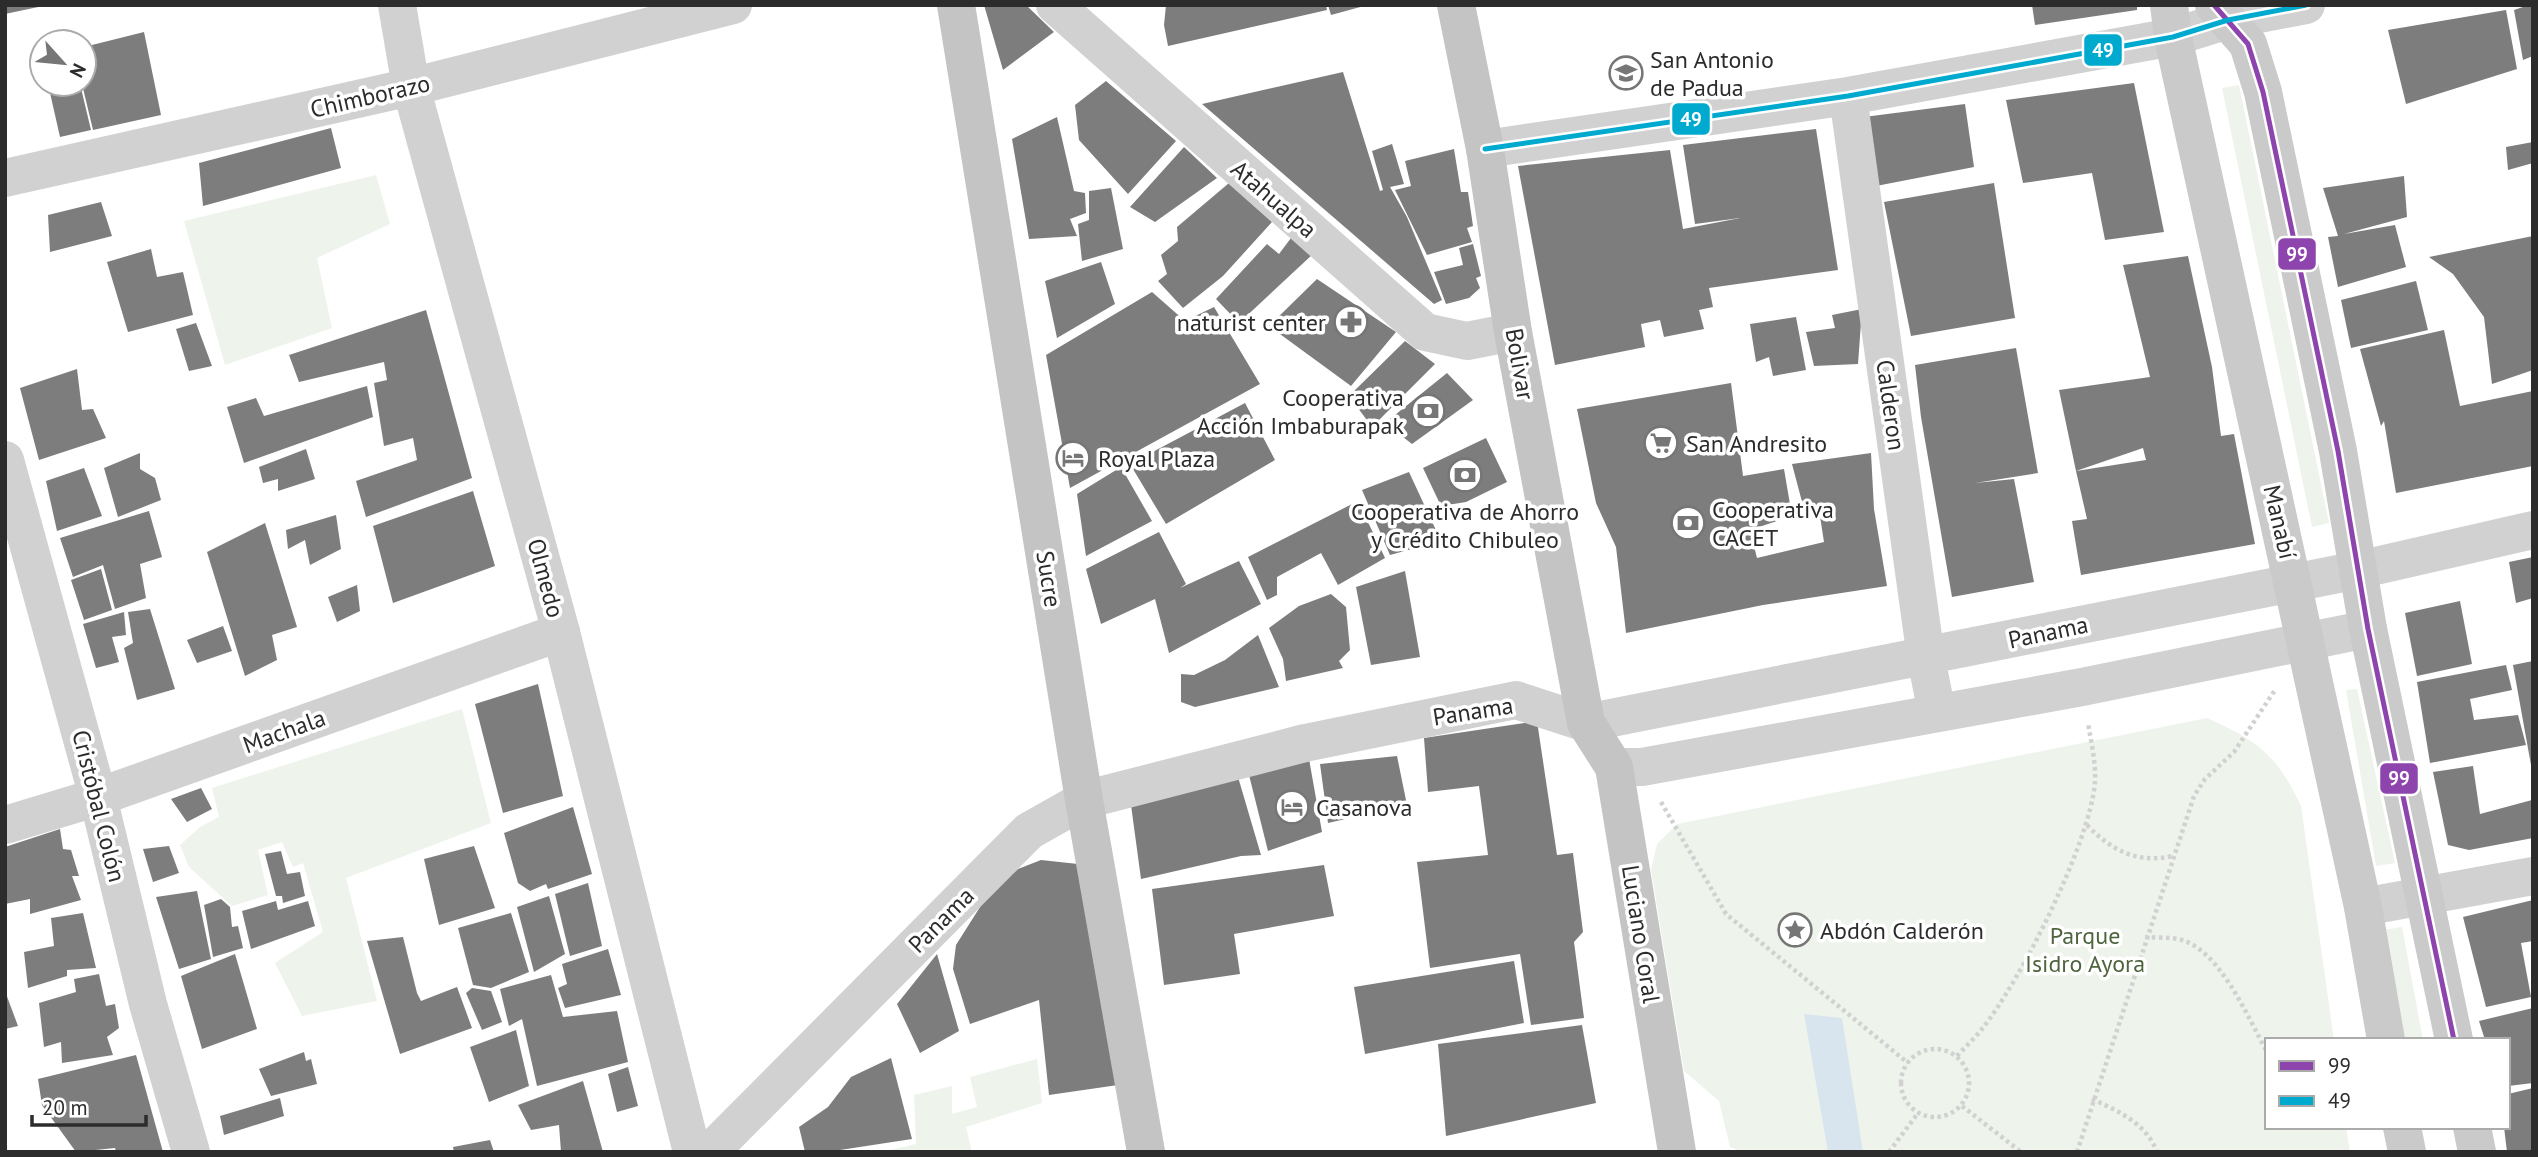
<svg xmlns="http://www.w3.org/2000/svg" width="2538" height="1157" viewBox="0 0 2538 1157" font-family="'PT Sans',sans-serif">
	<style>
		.green { fill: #eef3eb }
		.water { fill: #d8e5ef }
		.building { fill: #7d7d7d }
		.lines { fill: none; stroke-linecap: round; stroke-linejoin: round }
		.path { stroke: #d1d1d1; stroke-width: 4.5; stroke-dasharray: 3.5 3.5; stroke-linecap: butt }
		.minor { stroke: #d1d1d1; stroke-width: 38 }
		.tertiary { stroke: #d1d1d1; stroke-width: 38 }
		.secondary { stroke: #cacaca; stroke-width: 38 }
		.primary { stroke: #c4c4c4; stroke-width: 38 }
		.bus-1-casing { stroke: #fff; stroke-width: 10 }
		.bus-2-casing { stroke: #fff; stroke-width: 10 }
		.bus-1 { stroke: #8e44ad; stroke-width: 5 }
		.bus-2 { stroke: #00a9ce; stroke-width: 5 }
		.labels { text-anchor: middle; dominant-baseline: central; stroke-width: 7; stroke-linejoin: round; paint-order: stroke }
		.poi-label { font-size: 24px; fill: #2c2c2c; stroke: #fff; text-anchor: start }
		.street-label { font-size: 24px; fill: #2c2c2c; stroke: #fff }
		.park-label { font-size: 24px; fill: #4d643d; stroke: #fff }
		.line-badge { stroke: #fff; stroke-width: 2.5 }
		.badge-label { font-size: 19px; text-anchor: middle; font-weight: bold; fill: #fff }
	</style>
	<rect width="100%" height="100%" fill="#fff"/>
	<path class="green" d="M 2239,85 L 2329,523 L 2312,527 L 2222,88 Z
		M 376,175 L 390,224 L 317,258 L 332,328 L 225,365 L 184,221 Z
		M 2357,689 L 2395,863 L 2376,866 L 2346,690 Z
		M 462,709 L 491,823 L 346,878 L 377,1001 L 302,1016 L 275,963 L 323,932 L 303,863 L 293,867 L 282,842 L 258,850 L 268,895 L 232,906 L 189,867 L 180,845 L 200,827 L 219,817 L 212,788 Z
		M 2207,718 C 2258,741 2277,755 2301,806 L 2334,1040 L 2267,1040 L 2267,1127 L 2346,1127 L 2350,1152 L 1743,1152 L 1730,1147 L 1719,1101 L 1684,1071 L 1651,870 L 1657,844 L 1677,824 Z
		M 2402,927 L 2423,1040 L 2404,1040 L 2384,930 Z
		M 1037,1059 L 1042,1103 L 966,1127 L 972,1152 L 881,1152 L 916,1144 L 914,1095 L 952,1086 L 952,1114 L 977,1107 L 970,1077 Z"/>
	<path class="water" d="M 1804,1014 L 1842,1018 L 1863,1152 L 1828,1152 Z"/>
	<path class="building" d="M 5,5 L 43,5 L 43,6 L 5,14 Z
		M 984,5 L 1026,5 L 1054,32 L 1003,70 Z
		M 1166,5 L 1326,5 L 1327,10 L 1168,46 L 1164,25 Z
		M 1328,5 L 1364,5 L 1364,6 L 1331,15 Z
		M 2032,5 L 2137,5 L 2137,10 L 2035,25 Z
		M 2529,5 L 2533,5 L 2533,56 L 2523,60 L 2514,10 Z
		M 2506,10 L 2517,69 L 2406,104 L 2388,30 Z
		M 144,32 L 161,115 L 93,130 L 82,84 L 84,47 Z
		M 1343,72 L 1380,191 L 1383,190 L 1372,151 L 1392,144 L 1404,184 L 1390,187 L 1407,217 L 1442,300 L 1434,304 L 1202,104 Z
		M 1106,81 L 1176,141 L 1128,194 L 1079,140 L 1075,105 Z
		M 2134,83 L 2164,232 L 2105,240 L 2092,173 L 2023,183 L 2006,100 Z
		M 48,84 L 80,84 L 91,130 L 60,137 Z
		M 1965,104 L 1974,167 L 1876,186 L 1864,117 Z
		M 1057,117 L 1074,191 L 1085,193 L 1086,213 L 1070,219 L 1077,236 L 1029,239 L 1012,139 Z
		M 331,128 L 341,168 L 203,206 L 199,163 Z
		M 1816,129 L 1838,270 L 1709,288 L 1713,307 L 1699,310 L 1704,329 L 1664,337 L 1660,320 L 1641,324 L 1645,347 L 1555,365 L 1518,166 L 1670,150 L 1683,229 L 1740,218 L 1695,224 L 1683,145 Z
		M 2533,142 L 2533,163 L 2508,170 L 2506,147 Z
		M 1184,147 L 1217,178 L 1155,222 L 1130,207 Z
		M 1454,149 L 1461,192 L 1468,192 L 1473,226 L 1467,228 L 1472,242 L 1427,255 L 1395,190 L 1411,186 L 1405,161 Z
		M 2404,176 L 2407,217 L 2344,234 L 2395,225 L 2406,267 L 2338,287 L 2328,237 L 2338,236 L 2323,188 Z
		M 1229,183 L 1272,222 L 1223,276 L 1183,308 L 1158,281 L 1167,274 L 1161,255 L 1178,241 L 1177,227 Z
		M 1994,183 L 2015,318 L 1911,336 L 1884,202 Z
		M 1111,188 L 1123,249 L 1082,261 L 1078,224 L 1089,220 L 1089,191 Z
		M 101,202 L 112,236 L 50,252 L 48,215 Z
		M 1294,234 L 1313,254 L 1239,323 L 1216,299 L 1267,244 L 1279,254 Z
		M 2533,236 L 2533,370 L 2492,384 L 2484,317 L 2453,274 L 2429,257 Z
		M 1473,244 L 1481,276 L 1476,278 L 1480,288 L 1469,298 L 1446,304 L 1434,272 L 1463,265 L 1459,248 Z
		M 151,249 L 157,277 L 183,272 L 193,315 L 128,332 L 107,262 Z
		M 2188,256 L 2212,367 L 2221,436 L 2234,434 L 2255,544 L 2081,575 L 2072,521 L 2087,519 L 2076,471 L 2146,460 L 2143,448 L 2076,471 L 2059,390 L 2150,377 L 2123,265 Z
		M 1101,262 L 1115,304 L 1057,338 L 1045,281 Z
		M 1317,279 L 1396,332 L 1351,386 L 1269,326 Z
		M 2416,281 L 2428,330 L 2351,348 L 2341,300 Z
		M 1152,292 L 1185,321 L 1214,307 L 1260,384 L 1070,488 L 1046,355 Z
		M 1862,309 L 1858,364 L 1814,366 L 1806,332 L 1835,328 L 1832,315 Z
		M 426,310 L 472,478 L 366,517 L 356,481 L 417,460 L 413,438 L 384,446 L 374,383 L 387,380 L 384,362 L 299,382 L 289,355 Z
		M 1796,317 L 1806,370 L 1773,376 L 1769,357 L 1756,362 L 1750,324 Z
		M 196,323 L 212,366 L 189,371 L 176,329 Z
		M 2444,330 L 2460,406 L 2533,391 L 2533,466 L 2396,493 L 2384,421 L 2381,426 L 2360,349 Z
		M 1405,341 L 1435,364 L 1372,427 L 1349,396 Z
		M 2016,348 L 2038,473 L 1975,483 L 2014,479 L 2034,582 L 1952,597 L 1921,417 L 1915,365 Z
		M 77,369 L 82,410 L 93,409 L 106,438 L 39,460 L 20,388 Z
		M 1447,373 L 1473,400 L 1412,444 L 1385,423 Z
		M 1731,383 L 1743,476 L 1784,469 L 1792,516 L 1750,530 L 1757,558 L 1824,542 L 1820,516 L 1806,517 L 1792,464 L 1871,453 L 1874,509 L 1887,586 L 1763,605 L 1626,633 L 1616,547 L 1596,503 L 1577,409 Z
		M 367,386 L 373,417 L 244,463 L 227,407 L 256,398 L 264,416 Z
		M 1245,403 L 1275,460 L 1166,524 L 1130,464 Z
		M 1486,438 L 1507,482 L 1466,502 L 1441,506 L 1423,468 Z
		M 306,449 L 315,479 L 278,491 L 278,479 L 263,483 L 259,467 Z
		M 140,453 L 140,469 L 155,478 L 161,500 L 118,517 L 104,468 Z
		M 1121,467 L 1152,521 L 1086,556 L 1077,494 Z
		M 84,468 L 102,516 L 57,531 L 46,481 Z
		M 1409,472 L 1441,541 L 1390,555 L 1362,490 Z
		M 473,491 L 495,566 L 393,603 L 373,526 Z
		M 1358,501 L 1385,558 L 1338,585 L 1321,553 L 1277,577 L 1277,595 L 1267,600 L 1248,557 Z
		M 149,511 L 162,557 L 140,564 L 146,598 L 115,609 L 103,565 L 73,577 L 60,538 Z
		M 336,515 L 341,549 L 310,565 L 305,540 L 288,549 L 286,530 Z
		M 265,523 L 297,627 L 272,635 L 277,660 L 245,676 L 207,552 Z
		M 1159,532 L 1186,584 L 1180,588 L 1239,561 L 1261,604 L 1169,653 L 1155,599 L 1101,624 L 1086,569 Z
		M 2533,557 L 2533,598 L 2516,603 L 2509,562 Z
		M 101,569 L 112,610 L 84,620 L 71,580 Z
		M 1405,571 L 1420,657 L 1371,665 L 1356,587 Z
		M 357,585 L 360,611 L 337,622 L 328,597 Z
		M 1331,594 L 1346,607 L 1350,650 L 1339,661 L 1343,668 L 1286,681 L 1283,659 L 1269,628 L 1299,606 Z
		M 2460,601 L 2472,664 L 2417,676 L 2405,613 Z
		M 150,609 L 175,689 L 137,700 L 124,648 L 133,643 L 128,612 Z
		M 124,612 L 126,635 L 112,637 L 119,662 L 96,668 L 83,624 Z
		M 223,626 L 232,651 L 197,663 L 187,640 Z
		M 1258,635 L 1279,687 L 1195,707 L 1181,702 L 1181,674 L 1194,675 L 1225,660 Z
		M 2533,661 L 2533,765 L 2531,765 L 2513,665 Z
		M 2506,665 L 2512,690 L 2470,699 L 2474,720 L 2518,715 L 2526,745 L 2430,763 L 2417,682 Z
		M 538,684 L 563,796 L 503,813 L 475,704 Z
		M 1537,721 L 1557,855 L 1573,853 L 1583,932 L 1574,942 L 1584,1018 L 1531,1025 L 1520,954 L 1430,968 L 1417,862 L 1488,855 L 1479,786 L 1428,792 L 1424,738 Z
		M 1397,756 L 1407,805 L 1328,823 L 1320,764 Z
		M 1309,759 L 1322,832 L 1268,851 L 1249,775 Z
		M 2473,766 L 2480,814 L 2532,800 L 2533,838 L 2469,850 L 2448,845 L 2433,772 Z
		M 1238,777 L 1261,855 L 1241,856 L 1141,879 L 1131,805 Z
		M 201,788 L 212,809 L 187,822 L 171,799 Z
		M 573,807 L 592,874 L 548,889 L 546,884 L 530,891 L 518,883 L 504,833 Z
		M 60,829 L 63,849 L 71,850 L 79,876 L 72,876 L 81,900 L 30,914 L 30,899 L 5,904 L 5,847 Z
		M 169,846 L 179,873 L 153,882 L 143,849 Z
		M 474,846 L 495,908 L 439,925 L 424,859 Z
		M 281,851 L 287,874 L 300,872 L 305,896 L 283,903 L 282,896 L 276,896 L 265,854 Z
		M 1041,860 L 1078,864 L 1118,1085 L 1049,1095 L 1039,1000 L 970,1024 L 953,969 L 956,945 L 987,896 L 1018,869 Z
		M 1324,865 L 1334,916 L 1234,934 L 1240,974 L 1164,985 L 1152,889 Z
		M 588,883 L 602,946 L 570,956 L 555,894 Z
		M 197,891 L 211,959 L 179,969 L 156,897 Z
		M 549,896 L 565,954 L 534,972 L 517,907 Z
		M 221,899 L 230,907 L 232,927 L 238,926 L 243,948 L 213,957 L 204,905 Z
		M 2533,900 L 2533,941 L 2521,943 L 2531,997 L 2486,1007 L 2463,917 Z
		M 276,901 L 278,910 L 308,901 L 315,926 L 251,949 L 242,911 Z
		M 83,913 L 96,968 L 67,970 L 67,976 L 28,988 L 24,952 L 54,946 L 51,918 Z
		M 511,913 L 529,972 L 491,988 L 473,985 L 458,928 Z
		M 403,937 L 417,993 L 421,1001 L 457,987 L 472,1028 L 400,1054 L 367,941 Z
		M 608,949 L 621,995 L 565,1008 L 558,988 L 567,984 L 562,964 Z
		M 235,954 L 257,1029 L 202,1049 L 181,976 Z
		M 937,954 L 959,1031 L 920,1053 L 897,1004 Z
		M 1514,961 L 1524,1023 L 1365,1054 L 1354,987 Z
		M 99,974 L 106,1006 L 115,1004 L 119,1028 L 107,1037 L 113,1055 L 62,1063 L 61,1042 L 44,1047 L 39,1003 L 76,992 L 74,979 Z
		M 551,975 L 563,1017 L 617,1011 L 628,1062 L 537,1086 L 522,1019 L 509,1026 L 500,989 Z
		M 472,988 L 491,991 L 502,1022 L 482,1030 L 466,993 Z
		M 5,991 L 18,1026 L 5,1029 Z
		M 2533,1008 L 2533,1083 L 2508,1086 L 2508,1040 L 2485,1040 L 2479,1021 Z
		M 1582,1025 L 1596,1103 L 1446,1136 L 1438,1044 Z
		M 516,1030 L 529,1086 L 489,1102 L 470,1047 Z
		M 304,1052 L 306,1061 L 311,1059 L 317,1084 L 271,1096 L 259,1069 Z
		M 136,1055 L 163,1152 L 116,1152 L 115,1148 L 76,1152 L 42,1105 L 38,1079 Z
		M 891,1058 L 912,1139 L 827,1152 L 805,1152 L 799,1127 L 828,1107 L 851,1077 Z
		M 628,1067 L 638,1106 L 617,1112 L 608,1074 Z
		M 583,1081 L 603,1152 L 561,1152 L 559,1125 L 531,1130 L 518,1105 Z
		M 2533,1088 L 2533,1152 L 2507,1152 L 2504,1127 L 2508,1127 L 2508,1094 Z
		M 280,1098 L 284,1116 L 224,1135 L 220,1116 Z
		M 490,1140 L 494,1152 L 454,1152 L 453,1147 Z"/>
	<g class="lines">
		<path class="path" d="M 1661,802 L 1726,914 L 1908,1063
			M 2087,825 C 2111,850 2137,864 2172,856
			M 2145,937 C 2155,938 2167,937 2178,939 C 2219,947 2248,1018 2267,1052
			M1901 1083a34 34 0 1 1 68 0a34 34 0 1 1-68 0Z
			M 1957,1056 C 1965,1047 1975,1038 1982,1029 C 2021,980 2090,843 2095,782 C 2096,762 2091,742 2088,723
			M 2092,1099 C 2118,1111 2146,1123 2157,1152
			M 1962,1106 L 2021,1152
			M 1889,1152 L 1918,1113
			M 2077,1152 L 2194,796 L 2205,779 L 2234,752 L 2275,690"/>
		<path class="minor" d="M 1055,5 L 1425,332 L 1467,341 L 1513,332
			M 1848,96 L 1926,658 L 1937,713
			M 1485,149 L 1848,96 L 2173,37
			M 5,178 L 411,87 L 733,5
			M 5,460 L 98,797 L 148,1004 L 191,1152
			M 1614,767 L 1642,767 L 2082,687 L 2368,629
			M 5,825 L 98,797 L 561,632
			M 2363,907 L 2533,876
			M 710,1152 L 1029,831 L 1084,800 L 1305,743 L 1516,700 L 1586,723 L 2358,570 L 2533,530"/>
		<path class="tertiary" d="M 397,5 L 411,87 L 561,632 L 692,1152
			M 2173,37 L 2228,20 L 2306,5"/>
		<path class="secondary" d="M 2169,5 L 2173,37 L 2363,907 L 2386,1040
			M 2214,5 L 2248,44 L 2263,92 L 2338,451 L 2368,629 L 2454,1040
			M 2402,1127 L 2407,1152
			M 2472,1127 L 2477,1152"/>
		<path class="primary" d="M 956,5 L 1084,800 L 1146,1152
			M 1456,5 L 1485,149 L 1513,332 L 1586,723 L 1614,767 L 1677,1152"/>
		<defs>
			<path id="bus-1" d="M 2214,5 L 2248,44 L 2263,92 L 2338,451 L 2368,629 L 2454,1040"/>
			<path id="bus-2" d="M 1485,149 L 1848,96 L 2173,37 L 2228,20 L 2306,5"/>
		</defs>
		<use href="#bus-1" class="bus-1-casing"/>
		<use href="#bus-2" class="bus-2-casing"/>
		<use href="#bus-1" class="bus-1"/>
		<use href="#bus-2" class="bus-2"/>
	</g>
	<defs>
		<symbol id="school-ring" viewBox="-11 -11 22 22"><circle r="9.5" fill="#fff" stroke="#767676" stroke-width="1.5"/><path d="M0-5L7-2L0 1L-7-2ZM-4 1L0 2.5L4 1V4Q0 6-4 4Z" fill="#767676"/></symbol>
		<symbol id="pharmacy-ring" viewBox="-11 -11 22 22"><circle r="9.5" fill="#fff" stroke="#767676" stroke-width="1.5"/><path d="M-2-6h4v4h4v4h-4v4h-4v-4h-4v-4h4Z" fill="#767676"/></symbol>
		<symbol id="bank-ring" viewBox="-11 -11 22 22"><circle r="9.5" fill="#fff" stroke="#767676" stroke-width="1.5"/><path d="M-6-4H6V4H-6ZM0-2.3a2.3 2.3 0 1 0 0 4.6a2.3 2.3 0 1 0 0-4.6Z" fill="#767676"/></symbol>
		<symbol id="supermarket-ring" viewBox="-11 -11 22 22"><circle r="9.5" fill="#fff" stroke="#767676" stroke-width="1.5"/><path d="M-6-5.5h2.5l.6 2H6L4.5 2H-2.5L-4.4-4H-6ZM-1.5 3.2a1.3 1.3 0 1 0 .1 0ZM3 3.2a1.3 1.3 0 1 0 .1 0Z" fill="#767676"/></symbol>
		<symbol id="hotel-ring" viewBox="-11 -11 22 22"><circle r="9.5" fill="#fff" stroke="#767676" stroke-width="1.5"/><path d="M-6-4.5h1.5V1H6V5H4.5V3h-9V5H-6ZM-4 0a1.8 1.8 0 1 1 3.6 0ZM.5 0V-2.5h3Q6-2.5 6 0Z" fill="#767676"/></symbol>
		<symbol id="sight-ring" viewBox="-11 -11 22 22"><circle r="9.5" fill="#fff" stroke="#767676" stroke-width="1.5"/><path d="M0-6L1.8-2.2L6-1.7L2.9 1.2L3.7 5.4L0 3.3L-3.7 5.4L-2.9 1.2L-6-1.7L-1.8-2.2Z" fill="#767676"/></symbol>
	</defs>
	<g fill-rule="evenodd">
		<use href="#school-ring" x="1607" y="54" width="38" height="38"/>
		<use href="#pharmacy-ring" x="1332" y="303" width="38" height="38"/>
		<use href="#bank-ring" x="1409" y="392" width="38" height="38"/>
		<use href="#supermarket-ring" x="1642" y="424" width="38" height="38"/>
		<use href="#hotel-ring" x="1054" y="439" width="38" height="38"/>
		<use href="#bank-ring" x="1446" y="456" width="38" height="38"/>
		<use href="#bank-ring" x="1669" y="504" width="38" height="38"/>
		<use href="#hotel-ring" x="1273" y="788" width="38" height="38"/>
		<use href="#sight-ring" x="1776" y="911" width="38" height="38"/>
	</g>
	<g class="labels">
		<g class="poi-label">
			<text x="1650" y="59">San Antonio<tspan x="1650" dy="28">de Padua</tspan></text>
			<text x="1326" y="322" text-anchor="end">naturist center</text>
			<text x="1404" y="397" text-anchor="end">Cooperativa<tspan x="1404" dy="28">Acción Imbaburapak</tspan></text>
			<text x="1686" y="443">San Andresito</text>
			<text x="1098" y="458">Royal Plaza</text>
			<text x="1712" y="509">Cooperativa<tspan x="1712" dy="28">CACET</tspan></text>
			<text x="1465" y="511" text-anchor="middle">Cooperativa de Ahorro<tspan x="1465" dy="28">y Crédito Chibuleo</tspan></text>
			<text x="1316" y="807">Casanova</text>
			<text x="1820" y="930">Abdón Calderón</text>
		</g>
		<g class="street-label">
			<text transform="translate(370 96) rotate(-13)">Chimborazo</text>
			<text transform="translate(1274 199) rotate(41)">Atahualpa</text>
			<text transform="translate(1520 364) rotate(80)">Bolivar</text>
			<text transform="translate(1891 405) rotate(82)">Calderon</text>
			<text transform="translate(2280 522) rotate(77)">Manabí</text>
			<text transform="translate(546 578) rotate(75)">Olmedo</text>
			<text transform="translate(1049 579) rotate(81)">Sucre</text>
			<text transform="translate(2048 632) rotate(-12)">Panama</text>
			<text transform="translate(1473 711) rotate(-9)">Panama</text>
			<text transform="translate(284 731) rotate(-20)">Machala</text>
			<text transform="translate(99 806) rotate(76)">Cristóbal Colón</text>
			<text transform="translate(941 920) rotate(-45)">Panama</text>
			<text transform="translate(1641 934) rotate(81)">Luciano Coral</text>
		</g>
		<g class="park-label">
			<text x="2085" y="935">Parque<tspan x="2085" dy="28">Isidro Ayora</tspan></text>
		</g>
	</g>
	<g class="line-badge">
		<rect x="2083" y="33" width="40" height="34" rx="7" fill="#00a9ce"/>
		<rect x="1671" y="102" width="40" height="34" rx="7" fill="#00a9ce"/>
		<rect x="2277" y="237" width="40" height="34" rx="7" fill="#8e44ad"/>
		<rect x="2379" y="762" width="40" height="33" rx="7" fill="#8e44ad"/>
	</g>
	<g class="badge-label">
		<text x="2103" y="57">49</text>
		<text x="1691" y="126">49</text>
		<text x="2297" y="261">99</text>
		<text x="2399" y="785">99</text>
	</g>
	<rect width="2538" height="1157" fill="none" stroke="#2c2c2c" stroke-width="14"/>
	<rect x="2265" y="1038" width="245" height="91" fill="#ffffff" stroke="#ababab" stroke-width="2"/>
	<rect x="2279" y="1061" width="35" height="10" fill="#8e44ad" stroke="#ababab" stroke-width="2"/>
	<text x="2328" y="1073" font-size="21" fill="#2c2c2c">99</text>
	<rect x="2279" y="1096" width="35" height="10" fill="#00a9ce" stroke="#ababab" stroke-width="2"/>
	<text x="2328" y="1108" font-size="21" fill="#2c2c2c">49</text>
	<g transform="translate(63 63) rotate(117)"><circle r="33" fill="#ffffff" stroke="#ababab" stroke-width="2"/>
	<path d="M0-5L12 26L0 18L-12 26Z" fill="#767676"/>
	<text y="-10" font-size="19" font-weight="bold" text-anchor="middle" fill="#2c2c2c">N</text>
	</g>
	<path d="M32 1115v10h114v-10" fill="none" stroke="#2c2c2c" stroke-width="3.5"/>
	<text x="42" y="1115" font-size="21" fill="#2c2c2c" stroke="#ffffff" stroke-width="5" paint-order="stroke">20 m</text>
</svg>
